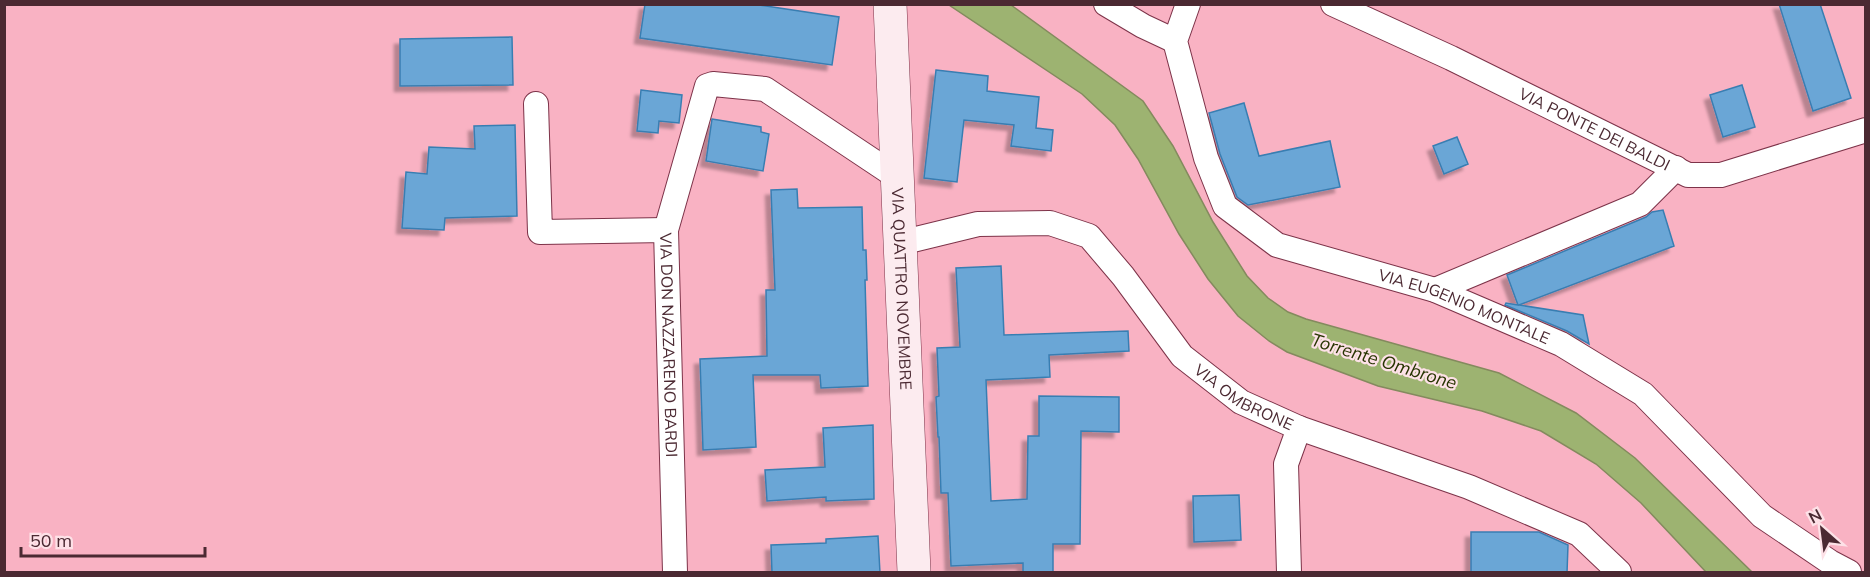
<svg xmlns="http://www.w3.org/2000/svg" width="1870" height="577" viewBox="0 0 1870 577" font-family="Mulish,sans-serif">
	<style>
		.water { fill: #9db371; stroke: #848a5e; stroke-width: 1.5 }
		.building { fill: #6ba6d6; stroke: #397eb2; stroke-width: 1.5; filter: url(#shadow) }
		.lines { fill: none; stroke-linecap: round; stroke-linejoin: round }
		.minor-casing { stroke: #7d3349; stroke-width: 26 }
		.secondary-casing { stroke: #7d3349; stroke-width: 34 }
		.minor { stroke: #fff; stroke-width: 24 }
		.secondary { stroke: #fcebef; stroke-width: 33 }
		.labels { text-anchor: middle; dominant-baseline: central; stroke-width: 4.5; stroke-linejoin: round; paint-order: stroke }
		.street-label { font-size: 16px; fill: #4b2932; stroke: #fde1e7 }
		.water-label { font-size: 18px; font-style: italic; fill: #273401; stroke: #fde1e7 }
	</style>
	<defs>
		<filter id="shadow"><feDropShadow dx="-5.5" dy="5.5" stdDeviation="1.5" flood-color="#0004"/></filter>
	</defs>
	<rect width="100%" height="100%" fill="#f9b2c3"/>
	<path class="water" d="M 949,5 L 1011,5 L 1143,101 L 1173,146 L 1213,222 L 1247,276 L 1268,298 L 1288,312 L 1306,319 L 1499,373 L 1576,413 L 1635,458 L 1752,572 L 1706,572 L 1641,503 L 1596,464 L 1541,431 L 1482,411 L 1378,386 L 1287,352 L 1269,341 L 1238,316 L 1208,279 L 1179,234 L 1138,159 L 1115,125 L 1082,94 Z"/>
	<path class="building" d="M 645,4 L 752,4 L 839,17 L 832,65 L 640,38 Z
		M 1779,4 L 1820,4 L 1851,98 L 1813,111 Z
		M 512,37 L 513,85 L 400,86 L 400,39 Z
		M 936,70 L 988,76 L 987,91 L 1039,97 L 1036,128 L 1053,130 L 1051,151 L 1011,146 L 1014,125 L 964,120 L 957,182 L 924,178 Z
		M 1742,85 L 1755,127 L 1723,137 L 1710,95 Z
		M 641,90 L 682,95 L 679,123 L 659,121 L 658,133 L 637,131 Z
		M 1244,103 L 1259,156 L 1330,141 L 1340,187 L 1248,205 L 1237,197 L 1220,154 L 1209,113 Z
		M 712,119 L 761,127 L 761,132 L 769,134 L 763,171 L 706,161 Z
		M 515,125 L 517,216 L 445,218 L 444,230 L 402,228 L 406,172 L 427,174 L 429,147 L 475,149 L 474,126 Z
		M 1457,137 L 1468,164 L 1444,174 L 1433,146 Z
		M 797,189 L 798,208 L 862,207 L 863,250 L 866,250 L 867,280 L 865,280 L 868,386 L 821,388 L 820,375 L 753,375 L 756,447 L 703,450 L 700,359 L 767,356 L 766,290 L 775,290 L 771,190 Z
		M 1663,210 L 1674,246 L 1519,305 L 1583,315 L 1589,344 L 1567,331 L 1505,305 L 1506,303 L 1518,305 L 1507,275 L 1646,217 L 1652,212 Z
		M 1001,266 L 1004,335 L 1128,331 L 1129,351 L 1049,355 L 1050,377 L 986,380 L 991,501 L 1027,499 L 1028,436 L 1039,436 L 1039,396 L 1119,397 L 1119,432 L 1081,431 L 1080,544 L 1053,544 L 1053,573 L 1023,573 L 1023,563 L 951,566 L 948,493 L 941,493 L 939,437 L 938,437 L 936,397 L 939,396 L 937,348 L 960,347 L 956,268 Z
		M 873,425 L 874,499 L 826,501 L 826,497 L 767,501 L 765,470 L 825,467 L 823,428 Z
		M 1239,495 L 1241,540 L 1194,542 L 1193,496 Z
		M 1471,532 L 1539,532 L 1568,545 L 1567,573 L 1471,573 Z
		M 878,536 L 880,573 L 772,573 L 771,545 L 826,543 L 826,539 Z"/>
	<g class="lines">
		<defs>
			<g id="minor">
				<path d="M 1106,4 L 1143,26 L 1175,41"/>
				<path id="s1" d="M 1188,4 L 1175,41 L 1206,158 L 1225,206 L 1277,245 L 1435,290 L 1561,344 L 1643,394 L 1762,516 L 1830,562 L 1849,572"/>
				<path id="s2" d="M 1333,4 L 1451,58 L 1688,175 L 1721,175 L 1866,130"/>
				<path id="s3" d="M 536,104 L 540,232 L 666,230 L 675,572"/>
				<path d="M 666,230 L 707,86 L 713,84 L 765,89 L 897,177"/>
				<path id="s4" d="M 900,243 L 978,224 L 1050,223 L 1089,236 L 1123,276 L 1182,356 L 1241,402 L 1299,428 L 1469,487 L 1579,534 L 1619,572"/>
				<path d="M 1435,290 L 1640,204 L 1676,168"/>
				<path d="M 1289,572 L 1286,464 L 1299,428"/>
			</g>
			<g id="secondary">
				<path id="s5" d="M 890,4 L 914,572"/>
			</g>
		</defs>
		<use href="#minor" class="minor-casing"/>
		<use href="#secondary" class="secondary-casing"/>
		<use href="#minor" class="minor"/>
		<use href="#secondary" class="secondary"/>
	</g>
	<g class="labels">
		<g class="street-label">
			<text stroke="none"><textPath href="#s2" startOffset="290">VIA PONTE DEI BALDI</textPath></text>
			<text stroke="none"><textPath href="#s5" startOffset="285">VIA QUATTRO NOVEMBRE</textPath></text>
			<text stroke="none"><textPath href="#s1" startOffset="474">VIA EUGENIO MONTALE</textPath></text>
			<text stroke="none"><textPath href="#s3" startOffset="369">VIA DON NAZZARENO BARDI</textPath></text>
			<text stroke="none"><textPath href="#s4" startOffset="420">VIA OMBRONE</textPath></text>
		</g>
		<g class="water-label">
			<text transform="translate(1384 361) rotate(17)">Torrente Ombrone</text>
		</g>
	</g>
	<rect width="1870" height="577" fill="none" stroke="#4b2932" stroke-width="12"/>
	<g transform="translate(1822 529) rotate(332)" stroke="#fde1e7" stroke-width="4.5" paint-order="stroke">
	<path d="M0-4.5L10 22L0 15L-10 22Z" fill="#4b2932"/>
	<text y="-9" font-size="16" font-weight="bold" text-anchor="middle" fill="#4b2932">N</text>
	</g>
	<path d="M21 547v9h184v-9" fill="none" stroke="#4b2932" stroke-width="3"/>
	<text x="30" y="547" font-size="18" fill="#4b2932" stroke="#fde1e7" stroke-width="4.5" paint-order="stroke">50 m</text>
</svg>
